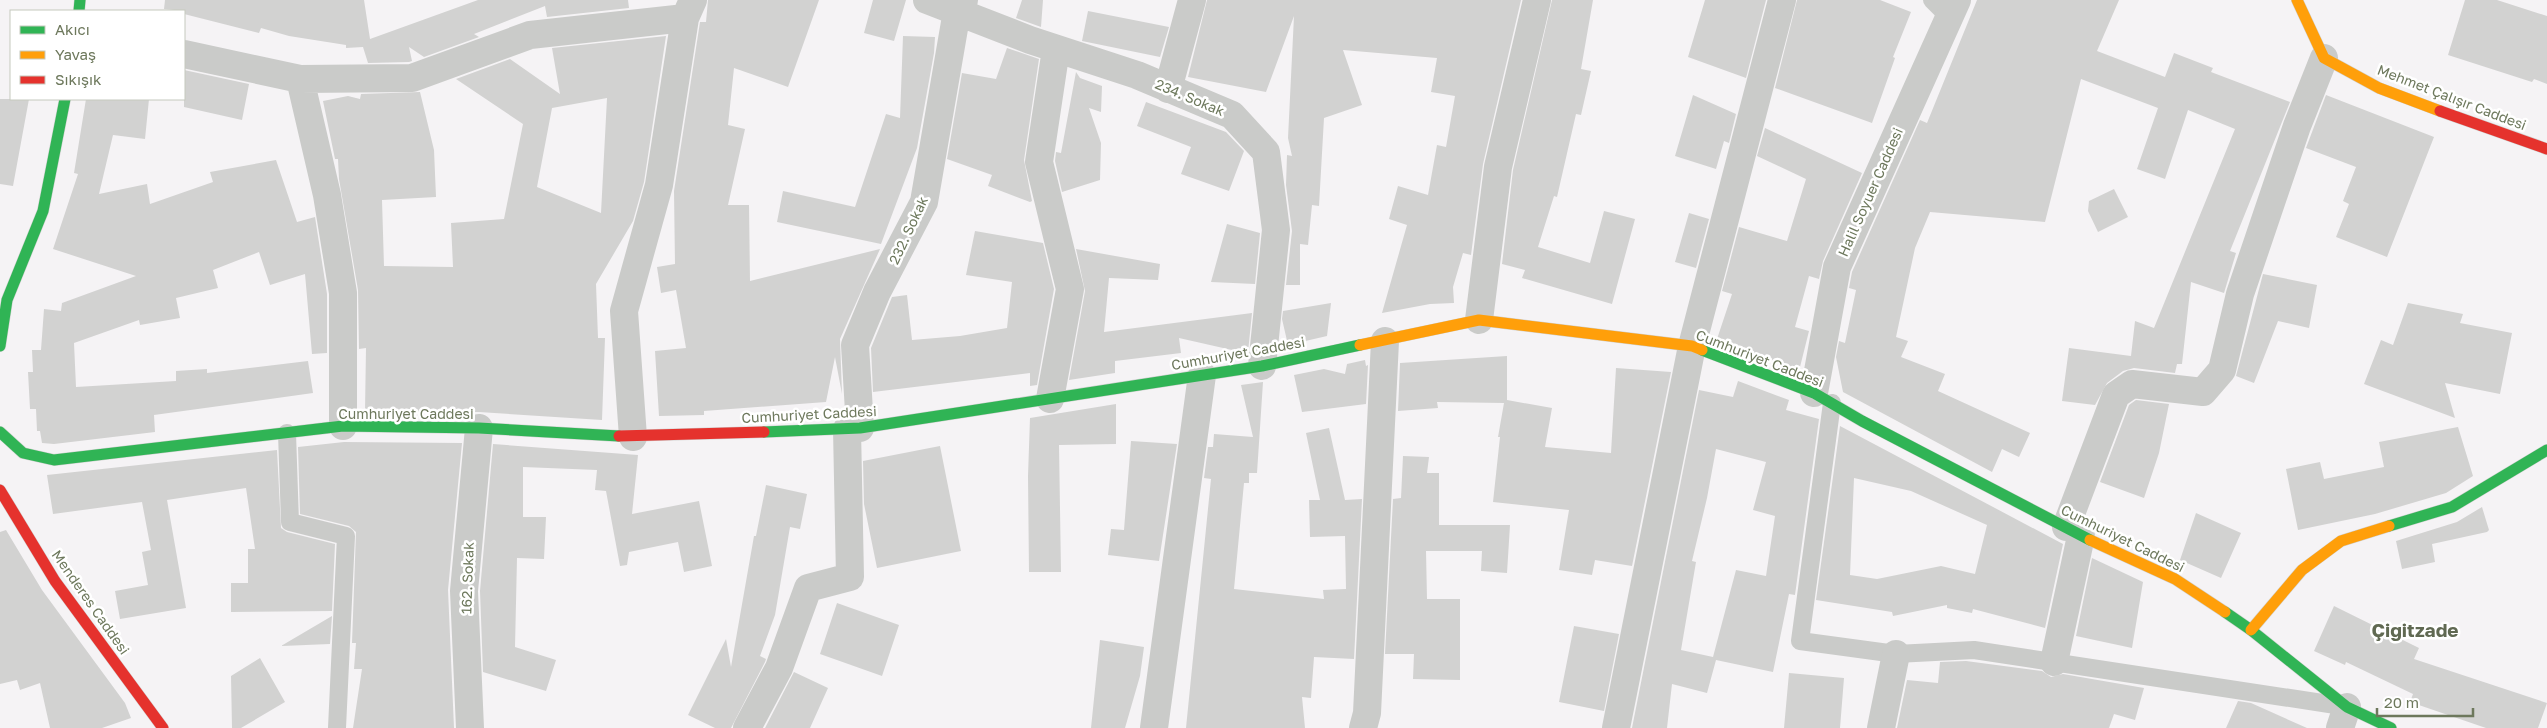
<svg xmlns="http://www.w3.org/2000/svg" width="2547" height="728" viewBox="0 0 2547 728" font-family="'Golos Text',sans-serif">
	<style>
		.building { fill: #d2d2d1; fill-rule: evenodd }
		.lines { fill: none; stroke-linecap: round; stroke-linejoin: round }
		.fast-casing { stroke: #d1d1d0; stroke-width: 12 }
		.slow-casing { stroke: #d1d1d0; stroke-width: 12 }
		.jam-casing { stroke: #d1d1d0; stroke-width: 12 }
		.lane { stroke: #cacbc9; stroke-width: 18 }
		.street { stroke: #cacbc9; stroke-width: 28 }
		.fast { stroke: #30b455; stroke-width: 11 }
		.slow { stroke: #ff9f0a; stroke-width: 11 }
		.jam { stroke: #e5322d; stroke-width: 11 }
		.labels { text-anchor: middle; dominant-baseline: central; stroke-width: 5; stroke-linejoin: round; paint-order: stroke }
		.street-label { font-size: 14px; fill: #6d785c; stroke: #fff }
		.district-label { font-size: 19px; font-weight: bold; fill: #606952; stroke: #fff }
	</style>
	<rect width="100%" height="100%" fill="#f5f3f5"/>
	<path class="building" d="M 165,0 L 364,0 L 370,39 L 478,0 L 628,0 L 629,8 L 547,17 L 545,6 L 474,34 L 479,37 L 424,57 L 409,47 L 412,61 L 409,62 L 368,63 L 363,47 L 346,48 L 346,45 L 289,36 L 261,28 L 259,33 L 184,14 L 184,11 L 164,9 Z
		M 708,0 L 819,0 L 788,87 L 734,68 L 728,125 L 745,129 L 728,205 L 749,205 L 750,281 L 880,249 L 840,339 L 842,394 L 835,357 L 826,402 L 704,411 L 704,415 L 659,416 L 655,351 L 686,348 L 676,290 L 661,293 L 657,267 L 675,264 L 674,191 L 700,22 L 706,22 Z
		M 873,0 L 906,0 L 894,41 L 864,33 Z
		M 1022,0 L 1043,0 L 1041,27 L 1016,18 Z
		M 1207,0 L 1521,0 L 1483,164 L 1471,255 L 1463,253 L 1453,287 L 1454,303 L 1430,304 L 1382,313 L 1407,225 L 1389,219 L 1398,186 L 1428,195 L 1437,145 L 1446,147 L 1455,96 L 1431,92 L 1437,58 L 1343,50 L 1362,105 L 1324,118 L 1319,206 L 1312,205 L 1308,245 L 1300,244 L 1300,285 L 1286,285 L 1292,231 L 1286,185 L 1287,155 L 1292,156 L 1288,138 L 1294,16 L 1266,92 L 1188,77 Z
		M 1552,0 L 1593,0 L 1581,69 L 1591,71 L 1581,115 L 1576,114 L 1557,197 L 1554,196 L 1538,247 L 1590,263 L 1604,211 L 1635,219 L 1612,304 L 1522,278 L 1525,270 L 1502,264 L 1513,170 Z
		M 1705,0 L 1766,0 L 1746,78 L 1688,57 Z
		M 1797,0 L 1880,0 L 1911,12 L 1893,57 L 1895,58 L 1872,123 L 1775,88 Z
		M 1977,0 L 2119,0 L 2097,51 L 2165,77 L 2174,53 L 2213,68 L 2211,72 L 2290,102 L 2230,251 L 2236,253 L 2224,293 L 2191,282 L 2182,364 L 2177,364 L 2175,373 L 2134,368 L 2123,371 L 2107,383 L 2095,405 L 2062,401 L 2069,348 L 2131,356 L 2135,321 L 2154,328 L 2235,129 L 2188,110 L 2165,179 L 2137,169 L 2158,108 L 2081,79 L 2045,222 L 1930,212 L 1915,248 L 1896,337 L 1908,341 L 1901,357 L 1945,374 L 1938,391 L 2030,433 L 2019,457 L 2002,449 L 1992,472 L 1843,392 L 1836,357 L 1839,341 L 1845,343 L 1856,290 L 1849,288 L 1852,272 L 1920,120 L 1927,123 Z
		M 2465,0 L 2497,0 L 2547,16 L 2547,84 L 2534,79 L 2532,82 L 2448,55 Z
		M 1088,11 L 1169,27 L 1160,57 L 1082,41 Z
		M 666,36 L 644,182 L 633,221 L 596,284 L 598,338 L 605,338 L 602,420 L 479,412 L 365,411 L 366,348 L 359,349 L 358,290 L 339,179 L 338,159 L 335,159 L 323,101 L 348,96 L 360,99 L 361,94 L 420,92 L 434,150 L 436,197 L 382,200 L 384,266 L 453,267 L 451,223 L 504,219 L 523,124 L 456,79 L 510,59 L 560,94 L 552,48 ZM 607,98 L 601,213 L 537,187 L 552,108 Z
		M 903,36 L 935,37 L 934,53 L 917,148 L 881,244 L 777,222 L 783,191 L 855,207 L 886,114 L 900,118 Z
		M 1007,48 L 1039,59 L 1024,160 L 1032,201 L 1030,202 L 988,186 L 992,175 L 947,159 L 962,73 L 996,79 Z
		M 184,70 L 249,84 L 242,120 L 184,107 Z
		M 1076,72 L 1080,78 L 1102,86 L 1101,112 L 1089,108 L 1101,143 L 1100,180 L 1062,192 L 1055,161 L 1056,152 L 1061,153 Z
		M 1693,95 L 1736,114 L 1729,143 L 1724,141 L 1716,169 L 1675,156 Z
		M 2326,95 L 2434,137 L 2387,257 L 2336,237 L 2349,204 L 2343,201 L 2356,167 L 2306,148 Z
		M 0,99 L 29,99 L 13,186 L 0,184 Z
		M 86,99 L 149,99 L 145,139 L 113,135 L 99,194 L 147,184 L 150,204 L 213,182 L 210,172 L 276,160 L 297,222 L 315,217 L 327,294 L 327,353 L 312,354 L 305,274 L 270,285 L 259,252 L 213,270 L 218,288 L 176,298 L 180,318 L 140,325 L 139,320 L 74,343 L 76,387 L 176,381 L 176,371 L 207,369 L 207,373 L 308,361 L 313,393 L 154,415 L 155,432 L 54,444 L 42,443 L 40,431 L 37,431 L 36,409 L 30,409 L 28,372 L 33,372 L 32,350 L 41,350 L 44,309 L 61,311 L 62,303 L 136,276 L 53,249 L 78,174 L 74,173 Z
		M 1146,102 L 1226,132 L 1244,151 L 1229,191 L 1181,174 L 1191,147 L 1137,126 Z
		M 1765,128 L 1862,173 L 1823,261 L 1819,279 L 1809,276 L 1795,327 L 1809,331 L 1799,371 L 1717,339 L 1732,294 L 1722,291 L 1739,227 L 1787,241 L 1806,179 L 1757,156 Z
		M 2114,189 L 2128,217 L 2098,232 L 2088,211 L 2089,201 Z
		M 1689,213 L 1709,219 L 1696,268 L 1675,262 Z
		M 1227,224 L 1260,233 L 1255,284 L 1211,282 Z
		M 975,231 L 1043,243 L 1054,289 L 1037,385 L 1030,386 L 1030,373 L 873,392 L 871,348 L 892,297 L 907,295 L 912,340 L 960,336 L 1007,328 L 1012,282 L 966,275 Z
		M 1076,249 L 1160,264 L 1158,280 L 1109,278 L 1104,332 L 1252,313 L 1248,352 L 1233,355 L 1232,350 L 1179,338 L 1181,353 L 1115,361 L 1115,373 L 1069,380 L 1085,291 Z
		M 2263,274 L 2317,285 L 2309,328 L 2278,321 L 2254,383 L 2236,376 Z
		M 1331,303 L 1327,336 L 1288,345 L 1282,319 L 1283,311 Z
		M 2408,303 L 2463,314 L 2460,323 L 2512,333 L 2500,394 L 2445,383 L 2455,418 L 2364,384 L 2381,340 L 2393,345 Z
		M 1507,356 L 1507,400 L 1552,408 L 1545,447 L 1611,453 L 1616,368 L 1671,372 L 1632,566 L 1595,560 L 1592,575 L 1559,570 L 1569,510 L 1493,502 L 1500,437 L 1498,437 L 1504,403 L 1437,402 L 1438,408 L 1398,411 L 1400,363 Z
		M 1365,360 L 1366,366 L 1368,365 L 1366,404 L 1302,412 L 1294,375 L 1324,369 L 1345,374 L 1347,364 Z
		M 1738,381 L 1789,400 L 1786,410 L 1819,419 L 1795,595 L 1789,594 L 1773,672 L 1716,660 L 1707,693 L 1672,684 L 1667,728 L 1632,728 L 1699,390 L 1733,397 ZM 1716,449 L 1766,462 L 1753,510 L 1775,516 L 1766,576 L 1736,570 L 1713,657 L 1681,650 L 1696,562 L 1692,561 L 1707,498 Z
		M 1263,382 L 1257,473 L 1249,473 L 1249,483 L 1244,483 L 1234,589 L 1324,599 L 1323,590 L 1346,589 L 1345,536 L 1310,537 L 1309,500 L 1320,500 L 1306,433 L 1329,428 L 1345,500 L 1362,499 L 1354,659 L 1314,657 L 1311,698 L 1302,697 L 1305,728 L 1186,728 L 1211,479 L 1204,478 L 1208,447 L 1213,447 L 1214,434 L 1253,437 L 1241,385 Z
		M 2136,400 L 2169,404 L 2159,453 L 2144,498 L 2100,482 L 2129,405 Z
		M 1116,404 L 1116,444 L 1059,445 L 1061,572 L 1029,572 L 1028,476 L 1030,418 Z
		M 1840,426 L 2063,544 L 2045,628 L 1973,609 L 1972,613 L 1947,608 L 1947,605 L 1893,616 L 1892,612 L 1816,600 ZM 1854,478 L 1911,491 L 1987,525 L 1975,574 L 1941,566 L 1877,579 L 1850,575 Z
		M 2458,427 L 2473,476 L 2446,493 L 2375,514 L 2298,530 L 2286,469 L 2320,462 L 2324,479 L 2384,467 L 2379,442 Z
		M 1131,441 L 1177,444 L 1159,561 L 1108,555 L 1111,529 L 1124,530 Z
		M 344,442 L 462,443 L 448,590 L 454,728 L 353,728 L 362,669 L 354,669 L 356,643 L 352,643 L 356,532 L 349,526 L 300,514 L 298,447 Z
		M 493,444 L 638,455 L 632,514 L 699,501 L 712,566 L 684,572 L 678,542 L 629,552 L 627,565 L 620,566 L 606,491 L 595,490 L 597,470 L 523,467 L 523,517 L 546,517 L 544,559 L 517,558 L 515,647 L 556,660 L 546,691 L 483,672 L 480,591 Z
		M 940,446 L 961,551 L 877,568 L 864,504 L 863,461 Z
		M 277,450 L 281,528 L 287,532 L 335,544 L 332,611 L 231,612 L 231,583 L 248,583 L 248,549 L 255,549 L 246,488 L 167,500 L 186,608 L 120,619 L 115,591 L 148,585 L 142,552 L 151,550 L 142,502 L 53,514 L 47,475 Z
		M 1403,456 L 1429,457 L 1427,473 L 1439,473 L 1439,525 L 1510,525 L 1507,573 L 1481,571 L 1482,551 L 1426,551 L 1427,599 L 1460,599 L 1460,680 L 1413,679 L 1414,654 L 1385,654 L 1393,499 L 1401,498 Z
		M 766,485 L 807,494 L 800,529 L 790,527 L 775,615 L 760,656 L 766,659 L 765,662 L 731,728 L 715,728 L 688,715 L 726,639 L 731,667 L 754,536 L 756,536 Z
		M 2482,507 L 2489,530 L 2487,532 L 2432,544 L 2435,562 L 2402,569 L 2396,541 L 2457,522 Z
		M 2196,513 L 2241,533 L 2221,578 L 2180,560 Z
		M 6,530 L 42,590 L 125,703 L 131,718 L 102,728 L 50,728 L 40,683 L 20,690 L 17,680 L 0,684 L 0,532 Z
		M 2092,558 L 2143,582 L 2132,648 L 2076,636 Z
		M 837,603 L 899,625 L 882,676 L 820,654 Z
		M 2334,606 L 2419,648 L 2414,659 L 2547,703 L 2538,728 L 2486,728 L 2410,702 L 2413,694 L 2346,662 L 2345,665 L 2314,651 Z
		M 332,616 L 330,644 L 281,646 Z
		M 1574,626 L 1619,634 L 1604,711 L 1559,702 Z
		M 1100,640 L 1144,647 L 1140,676 L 1125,728 L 1091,728 Z
		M 260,658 L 285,702 L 241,728 L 232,728 L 231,676 Z
		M 1966,661 L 2042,671 L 2051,677 L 2063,674 L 2144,688 L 2135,720 L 2114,714 L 2109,728 L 1897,728 L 1907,680 L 1938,683 L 1940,662 Z
		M 794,672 L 828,688 L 810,728 L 765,728 Z
		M 1789,673 L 1844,678 L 1840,728 L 1784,728 Z
		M 2238,701 L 2251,703 L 2307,728 L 2226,728 Z"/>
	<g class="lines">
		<defs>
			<path id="fast" d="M 79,11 L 80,0
				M 0,346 L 7,300 L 43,211 L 65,99
				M 1702,350 L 1814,393 L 1862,421 L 2090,540
				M 0,432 L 23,453 L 54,460 L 343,426 L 479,428 L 619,436
				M 764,432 L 860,428 L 1262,366 L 1360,345
				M 2389,526 L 2452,507 L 2547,450
				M 2225,612 L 2251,630 L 2347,707 L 2391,728"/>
			<path id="slow" d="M 2297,0 L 2324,58 L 2379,88 L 2440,111
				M 1360,345 L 1479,320 L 1692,346 L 1702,350
				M 2090,540 L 2175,579 L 2225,612
				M 2251,630 L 2302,570 L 2341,541 L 2389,526"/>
			<path id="jam" d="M 2440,111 L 2547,149
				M 619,436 L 764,432
				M 0,490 L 55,581 L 163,728"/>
		</defs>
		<use href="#fast" class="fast-casing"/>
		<use href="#slow" class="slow-casing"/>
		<use href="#jam" class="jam-casing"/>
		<path class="lane" d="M 1932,0 L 1948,16
			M 1832,403 L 1800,641 L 1896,654 L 1974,650 L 2342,706
			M 287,433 L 290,522 L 346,536 L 337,728"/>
		<path class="street" d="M 927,0 L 1030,40 L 1137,75 L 1232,115 L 1266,152 L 1276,230 L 1262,366
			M 184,54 L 300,79 L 412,78 L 530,35 L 685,18
			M 300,79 L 327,195 L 343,293 L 343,426
			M 1168,89 L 1192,0
			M 1479,320 L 1498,167 L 1537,0
			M 1814,393 L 1837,267 L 1957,0
			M 1050,399 L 1070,289 L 1039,162 L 1056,49
			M 860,428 L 855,345 L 877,292 L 924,202 L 957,11 L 964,0
			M 633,437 L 624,311 L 659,185 L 685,18 L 693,0
			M 2066,527 L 2116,395 L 2132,384 L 2203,392 L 2222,370 L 2240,294 L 2297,126 L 2324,58
			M 2054,662 L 2081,536
			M 470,728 L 464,591 L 479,428
			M 747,728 L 779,668 L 808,588 L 850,577 L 847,429
			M 1154,728 L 1202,375
			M 1363,728 L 1367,713 L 1385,341
			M 1616,728 L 1692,346 L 1782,0
			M 1881,728 L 1896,654
			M 2340,728 L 2347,707"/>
		<use href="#fast" class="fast"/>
		<use href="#slow" class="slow"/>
		<use href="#jam" class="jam"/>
	</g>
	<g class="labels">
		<g class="street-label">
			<text transform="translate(1190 97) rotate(23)">234. Sokak</text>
			<text transform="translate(2452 97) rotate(21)">Mehmet Çalışır Caddesi</text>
			<text transform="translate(1870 192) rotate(-66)">Halil Soyuer Caddesi</text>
			<text transform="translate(908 230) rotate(-65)">232. Sokak</text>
			<text transform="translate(1238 353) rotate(-10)">Cumhuriyet Caddesi</text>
			<text transform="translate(1760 358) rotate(21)">Cumhuriyet Caddesi</text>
			<text x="406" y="413">Cumhuriyet Caddesi</text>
			<text transform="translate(809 414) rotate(-3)">Cumhuriyet Caddesi</text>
			<text transform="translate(2123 538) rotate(26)">Cumhuriyet Caddesi</text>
			<text transform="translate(467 578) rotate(-88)">162. Sokak</text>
			<text transform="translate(91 602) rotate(55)">Menderes Caddesi</text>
		</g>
		<g class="district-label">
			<text x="2415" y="629">Çiğitzade</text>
		</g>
	</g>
	<rect x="10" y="10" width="175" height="90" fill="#ffffff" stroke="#c5c9be"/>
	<rect x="20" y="26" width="25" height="8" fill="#30b455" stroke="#c5c9be"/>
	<text x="55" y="35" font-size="15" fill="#6d785c">Akıcı</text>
	<rect x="20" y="51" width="25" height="8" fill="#ff9f0a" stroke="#c5c9be"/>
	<text x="55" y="60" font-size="15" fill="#6d785c">Yavaş</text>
	<rect x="20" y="76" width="25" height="8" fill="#e5322d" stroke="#c5c9be"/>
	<text x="55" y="85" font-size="15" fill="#6d785c">Sıkışık</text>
	<path d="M2377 708v8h96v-8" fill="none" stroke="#6d785c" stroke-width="2.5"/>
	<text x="2384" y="708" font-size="15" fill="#6d785c" stroke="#ffffff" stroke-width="4" paint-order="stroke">20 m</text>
</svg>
